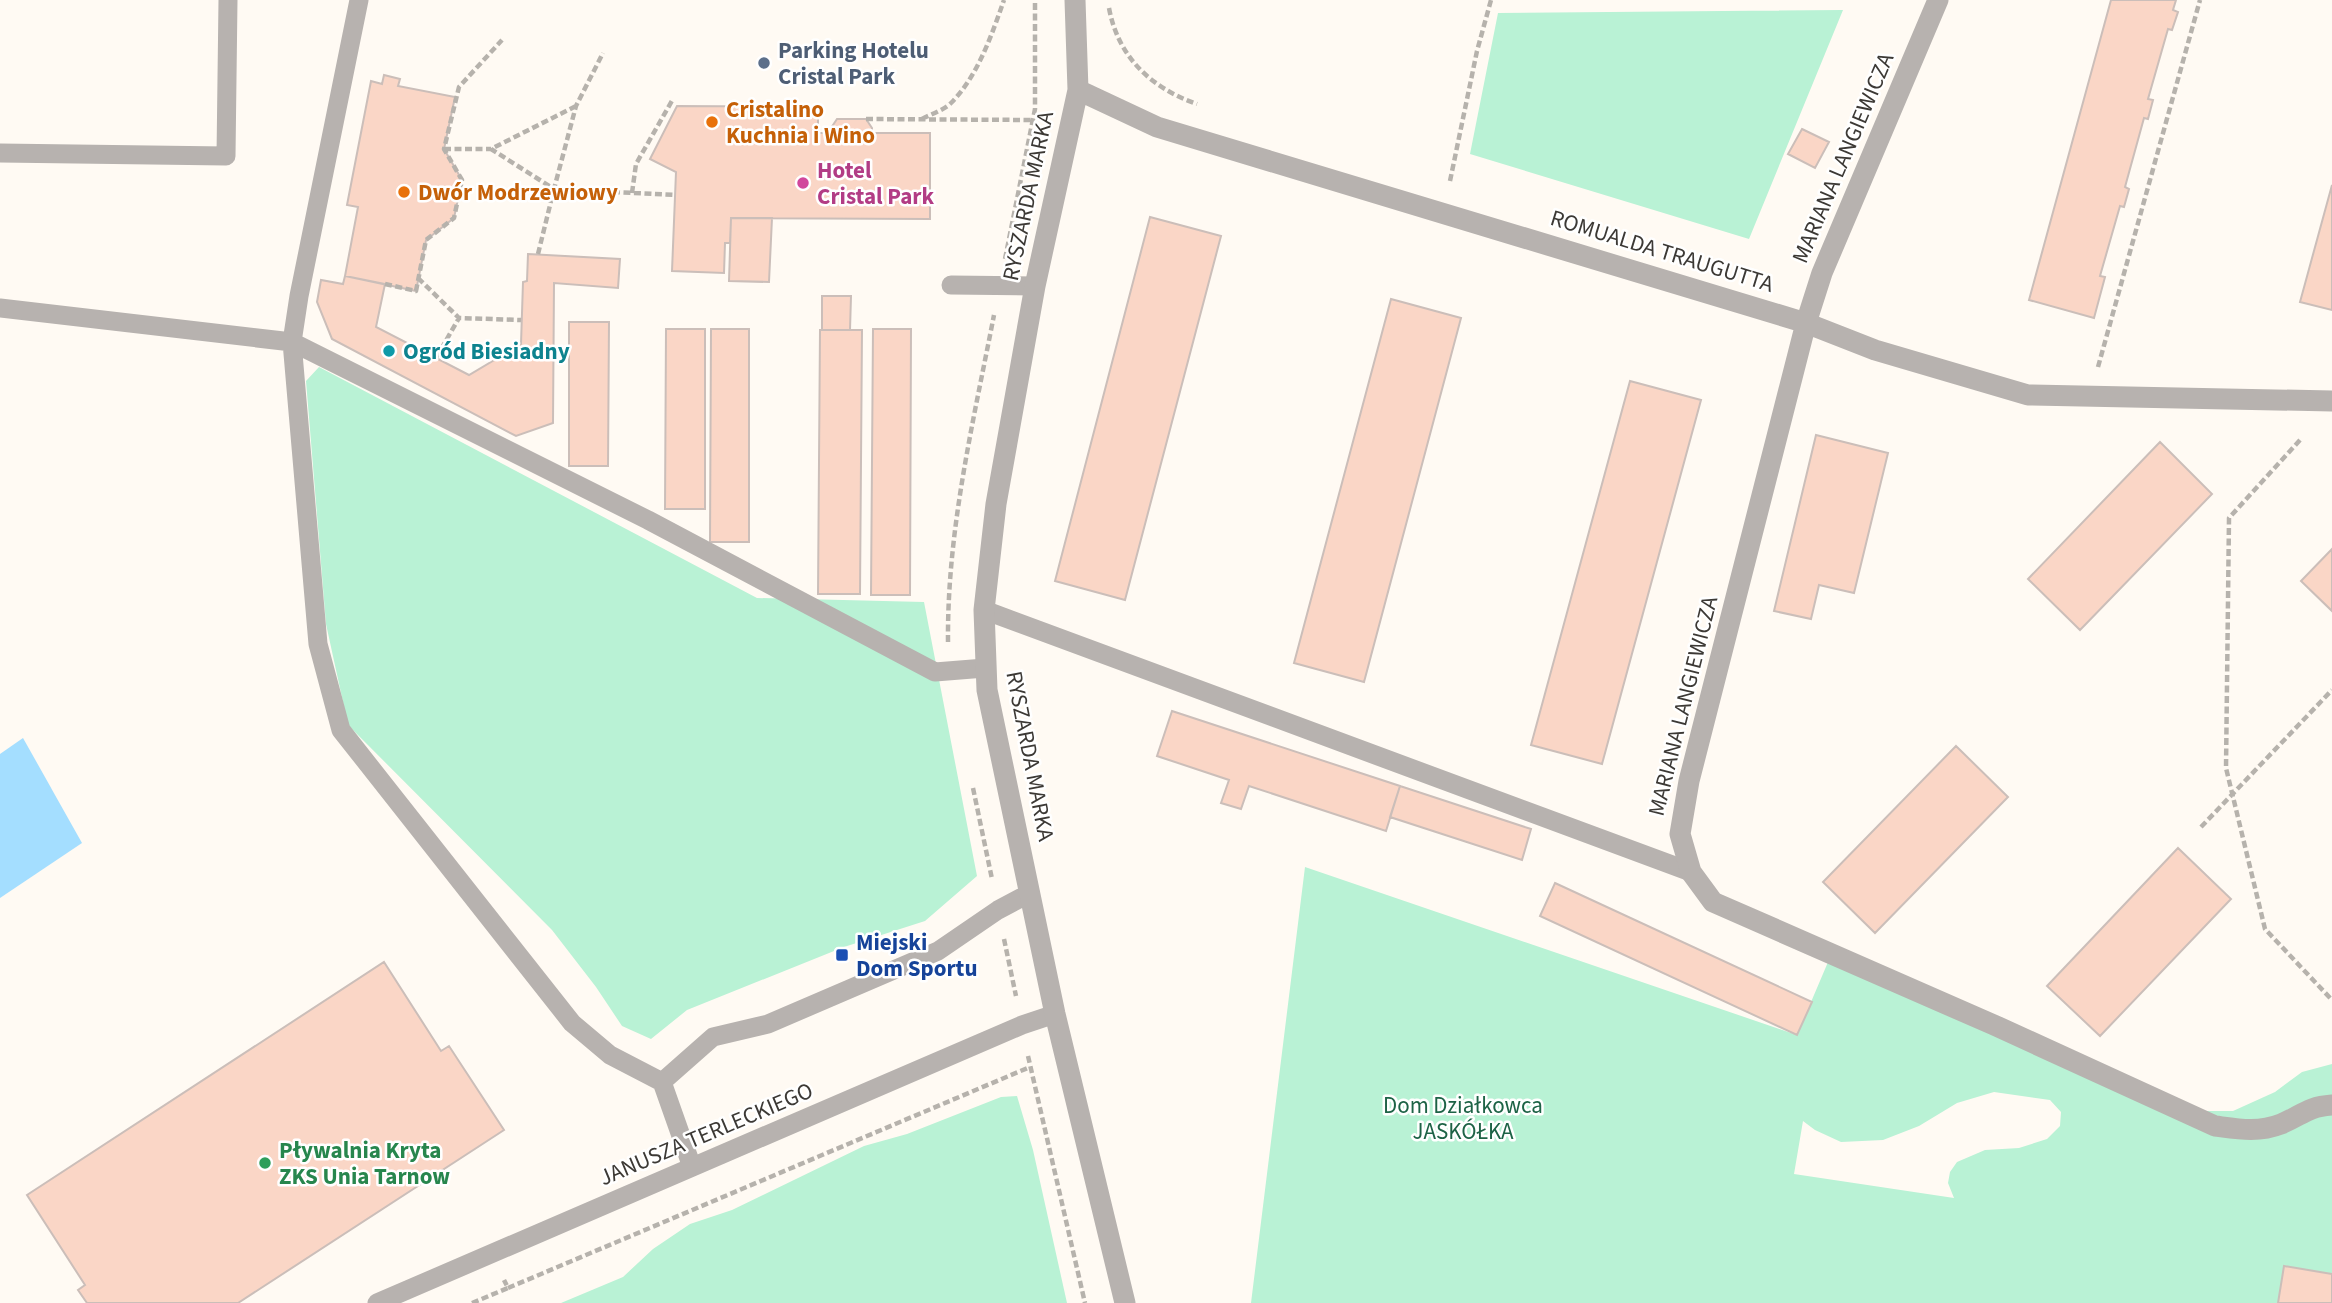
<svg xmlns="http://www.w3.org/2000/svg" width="2332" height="1303" viewBox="0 0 2332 1303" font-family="'Source Sans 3',sans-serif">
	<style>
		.green { fill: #b9f2d5; fill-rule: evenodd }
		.water { fill: #a4deff }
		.building { fill: #fad6c6; stroke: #cbbeb9; stroke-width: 2 }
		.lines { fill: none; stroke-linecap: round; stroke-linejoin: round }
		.path { stroke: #b6b2ac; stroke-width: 4.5; stroke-dasharray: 7 3.5; stroke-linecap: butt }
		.lane { stroke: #b7b2af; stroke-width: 19 }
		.street { stroke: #b7b2af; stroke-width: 21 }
		.service-dot { fill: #5c6f8a; stroke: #fff; stroke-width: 2.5 }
		.food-dot { fill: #e8710a; stroke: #fff; stroke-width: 2.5 }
		.hotel-dot { fill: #d1479c; stroke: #fff; stroke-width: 2.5 }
		.culture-dot { fill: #0f9aa8; stroke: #fff; stroke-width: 2.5 }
		.transit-dot { fill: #1a4fb4; stroke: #fff; stroke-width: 2.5 }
		.leisure-dot { fill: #2e9e5b; stroke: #fff; stroke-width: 2.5 }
		.labels { text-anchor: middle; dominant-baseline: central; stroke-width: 5; stroke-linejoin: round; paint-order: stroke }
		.service-label { font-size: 23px; font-weight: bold; fill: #4e5e75; stroke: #fff; text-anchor: start }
		.food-label { font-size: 23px; font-weight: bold; fill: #c56008; stroke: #fff; text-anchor: start }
		.street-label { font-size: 23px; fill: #3c3935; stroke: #fff }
		.hotel-label { font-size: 23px; font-weight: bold; fill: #b23c85; stroke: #fff; text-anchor: start }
		.culture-label { font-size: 23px; font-weight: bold; fill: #0d838f; stroke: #fff; text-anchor: start }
		.transit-label { font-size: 23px; font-weight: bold; fill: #164399; stroke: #fff; text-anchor: start }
		.park-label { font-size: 23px; fill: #1d6346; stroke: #fff }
		.leisure-label { font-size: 23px; font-weight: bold; fill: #27864d; stroke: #fff; text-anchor: start }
	</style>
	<rect width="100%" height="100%" fill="#fffaf3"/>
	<path class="green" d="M 1843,10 L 1749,239 L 1470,154 L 1498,13 Z
		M 319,367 L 757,598 L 924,602 L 977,876 L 925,921 L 844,947 L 687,1010 L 651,1039 L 622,1026 L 596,987 L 552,930 L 348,725 L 326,624 L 306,381 Z
		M 1305,867 L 1797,1035 L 1831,955 L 2179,1111 L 2233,1111 L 2275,1092 L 2302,1072 L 2332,1064 L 2332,1303 L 1251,1303 ZM 1994,1092 L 2050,1100 L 2061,1112 L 2060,1126 L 2047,1139 L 2019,1148 L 1985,1150 L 1957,1162 L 1950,1172 L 1948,1183 L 1954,1198 L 1794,1174 L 1803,1121 L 1815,1130 L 1841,1142 L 1883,1140 L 1919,1126 L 1957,1103 Z
		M 1017,1096 L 1033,1150 L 1067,1303 L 561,1303 L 623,1277 L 653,1249 L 690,1224 L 732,1210 L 864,1146 L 907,1134 L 1001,1097 Z"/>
	<path class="water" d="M 23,738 L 82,843 L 0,898 L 0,754 Z"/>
	<path class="building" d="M 2111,0 L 2176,0 L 2173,10 L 2178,12 L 2172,30 L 2168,29 L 2148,99 L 2153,100 L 2148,119 L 2144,118 L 2125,187 L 2129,189 L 2124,207 L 2120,206 L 2100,276 L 2105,277 L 2094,318 L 2029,300 Z
		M 384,75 L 400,79 L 398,86 L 455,97 L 444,149 L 462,180 L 454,218 L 426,240 L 416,291 L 345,276 L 358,207 L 347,205 L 371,81 L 382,84 Z
		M 677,106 L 818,107 L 818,133 L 831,133 L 831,128 L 837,119 L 866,119 L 872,128 L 872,133 L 930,133 L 930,219 L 731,218 L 730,243 L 725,243 L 724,273 L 672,271 L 676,172 L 650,159 Z
		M 1802,129 L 1829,142 L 1815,168 L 1788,154 Z
		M 2332,185 L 2332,310 L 2300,302 Z
		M 1150,217 L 1221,236 L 1125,600 L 1055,581 Z
		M 731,218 L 772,218 L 769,282 L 729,281 Z
		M 528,254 L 620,259 L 618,288 L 554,283 L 553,423 L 516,436 L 332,339 L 317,302 L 321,280 L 343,284 L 345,276 L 385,284 L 376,327 L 469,375 L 521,344 L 523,282 L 527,281 Z
		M 822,296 L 851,296 L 850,330 L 822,330 Z
		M 1391,299 L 1461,318 L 1364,682 L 1294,663 Z
		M 569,322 L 609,322 L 608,466 L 569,466 Z
		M 666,329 L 705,329 L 705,509 L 665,509 Z
		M 711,329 L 749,329 L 749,542 L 710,542 Z
		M 873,329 L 911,329 L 910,595 L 871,595 Z
		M 820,330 L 862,330 L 860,594 L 818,594 Z
		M 1630,381 L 1701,400 L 1602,764 L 1531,745 Z
		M 1816,435 L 1888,453 L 1854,593 L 1819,585 L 1811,619 L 1774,611 Z
		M 2160,442 L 2212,494 L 2080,630 L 2028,579 Z
		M 2332,549 L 2332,611 L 2301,581 Z
		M 1172,711 L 1400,786 L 1386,831 L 1249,786 L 1241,809 L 1221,803 L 1229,780 L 1157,756 Z
		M 1956,746 L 2008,797 L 1875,933 L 1823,882 Z
		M 1400,786 L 1531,829 L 1522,860 L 1390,817 Z
		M 2178,848 L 2231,899 L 2100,1036 L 2047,986 Z
		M 1555,883 L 1812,1002 L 1797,1035 L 1540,916 Z
		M 384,962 L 441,1051 L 449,1046 L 504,1130 L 238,1303 L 87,1303 L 78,1290 L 85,1285 L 27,1195 Z
		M 2284,1266 L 2332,1274 L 2332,1303 L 2278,1303 Z"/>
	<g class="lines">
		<path class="path" d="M 1109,8 C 1118,57 1151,88 1197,104
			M 576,106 L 491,149 L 554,189 L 576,106 L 603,53
			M 866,119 L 1033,120
			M 922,119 C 931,114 944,110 951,103 C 978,76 992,34 1004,0
			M 444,149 L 491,149
			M 1450,181 L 1477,51 L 1491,0
			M 632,193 L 636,164 L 673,99
			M 538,254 L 554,189 L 675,195
			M 1005,259 L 1035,109 L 1035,0
			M 418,278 L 459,318 L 521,320
			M 385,284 L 416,291 L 426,240 L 454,218 L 462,180 L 444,149 L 459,87 L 502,40
			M 436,358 L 459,318
			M 2098,367 L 2200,0
			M 2300,440 L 2229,518 L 2226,768 L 2265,929 L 2332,1000
			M 948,642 C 947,531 973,423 994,315
			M 973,788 L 992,879
			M 2201,827 L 2332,690
			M 1004,939 L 1016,996
			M 1028,1056 L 1085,1303
			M 508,1288 L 1030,1067
			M 472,1303 L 508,1288 L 504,1280"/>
		<path class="lane" d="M 359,0 L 299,296 L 292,342 L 318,644 L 341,730 L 572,1023 L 610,1055 L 662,1082 L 692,1167
			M 0,153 L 226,156 L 228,0
			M 951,285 L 1035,286
			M 0,308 L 292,342 L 648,520 L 935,672 L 985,668
			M 984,610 L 1691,872
			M 662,1082 L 713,1037 L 768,1024 L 938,951 L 998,910 L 1030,893
			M 377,1303 L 1022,1025 L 1055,1014"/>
		<path class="street" d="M 1075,0 L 1078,90 L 1035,286 L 996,504 L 984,610 L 987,690 L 1055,1014 L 1125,1303
			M 1938,0 L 1822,273 L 1806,323 L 1689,781 L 1680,834 L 1691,872 L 1713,902 L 1994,1025 L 2215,1126 C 2238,1129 2258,1133 2281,1124 C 2303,1115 2306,1107 2332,1105
			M 1078,90 L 1157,127 L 1806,323 L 1875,350 L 2028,395 L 2332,401"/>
	</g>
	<circle class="service-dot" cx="764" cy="63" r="7"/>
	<g class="food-dot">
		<circle cx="712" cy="122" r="7"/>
		<circle cx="404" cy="192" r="7"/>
	</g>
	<circle class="hotel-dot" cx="803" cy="183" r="7"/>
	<circle class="culture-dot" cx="389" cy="351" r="7"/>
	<rect class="transit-dot" x="835" y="948" width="14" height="14" rx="3.5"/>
	<circle class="leisure-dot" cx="265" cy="1163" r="7"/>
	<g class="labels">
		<g class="service-label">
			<text x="778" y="50">Parking Hotelu<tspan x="778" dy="26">Cristal Park</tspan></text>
		</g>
		<g class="food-label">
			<text x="726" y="109">Cristalino<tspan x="726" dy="26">Kuchnia i Wino</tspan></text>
			<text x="418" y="192">Dwór Modrzewiowy</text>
		</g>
		<g class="street-label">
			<text transform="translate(1843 158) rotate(-67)">MARIANA LANGIEWICZA</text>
			<text transform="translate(1028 196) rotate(-78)">RYSZARDA MARKA</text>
			<text transform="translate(1662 251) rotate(17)">ROMUALDA TRAUGUTTA</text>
			<text transform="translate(1683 706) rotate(-76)">MARIANA LANGIEWICZA</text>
			<text transform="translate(1030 756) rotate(79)">RYSZARDA MARKA</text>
			<text transform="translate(706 1134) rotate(-23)">JANUSZA TERLECKIEGO</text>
		</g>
		<g class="hotel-label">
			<text x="817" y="170">Hotel<tspan x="817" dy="26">Cristal Park</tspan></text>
		</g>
		<g class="culture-label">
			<text x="403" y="351">Ogród Biesiadny</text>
		</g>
		<g class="transit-label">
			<text x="856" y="942">Miejski<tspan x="856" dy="26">Dom Sportu</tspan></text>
		</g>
		<g class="park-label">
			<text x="1463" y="1105">Dom Działkowca<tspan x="1463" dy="26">JASKÓŁKA</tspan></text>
		</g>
		<g class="leisure-label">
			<text x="279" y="1150">Pływalnia Kryta<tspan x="279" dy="26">ZKS Unia Tarnow</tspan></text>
		</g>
	</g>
</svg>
